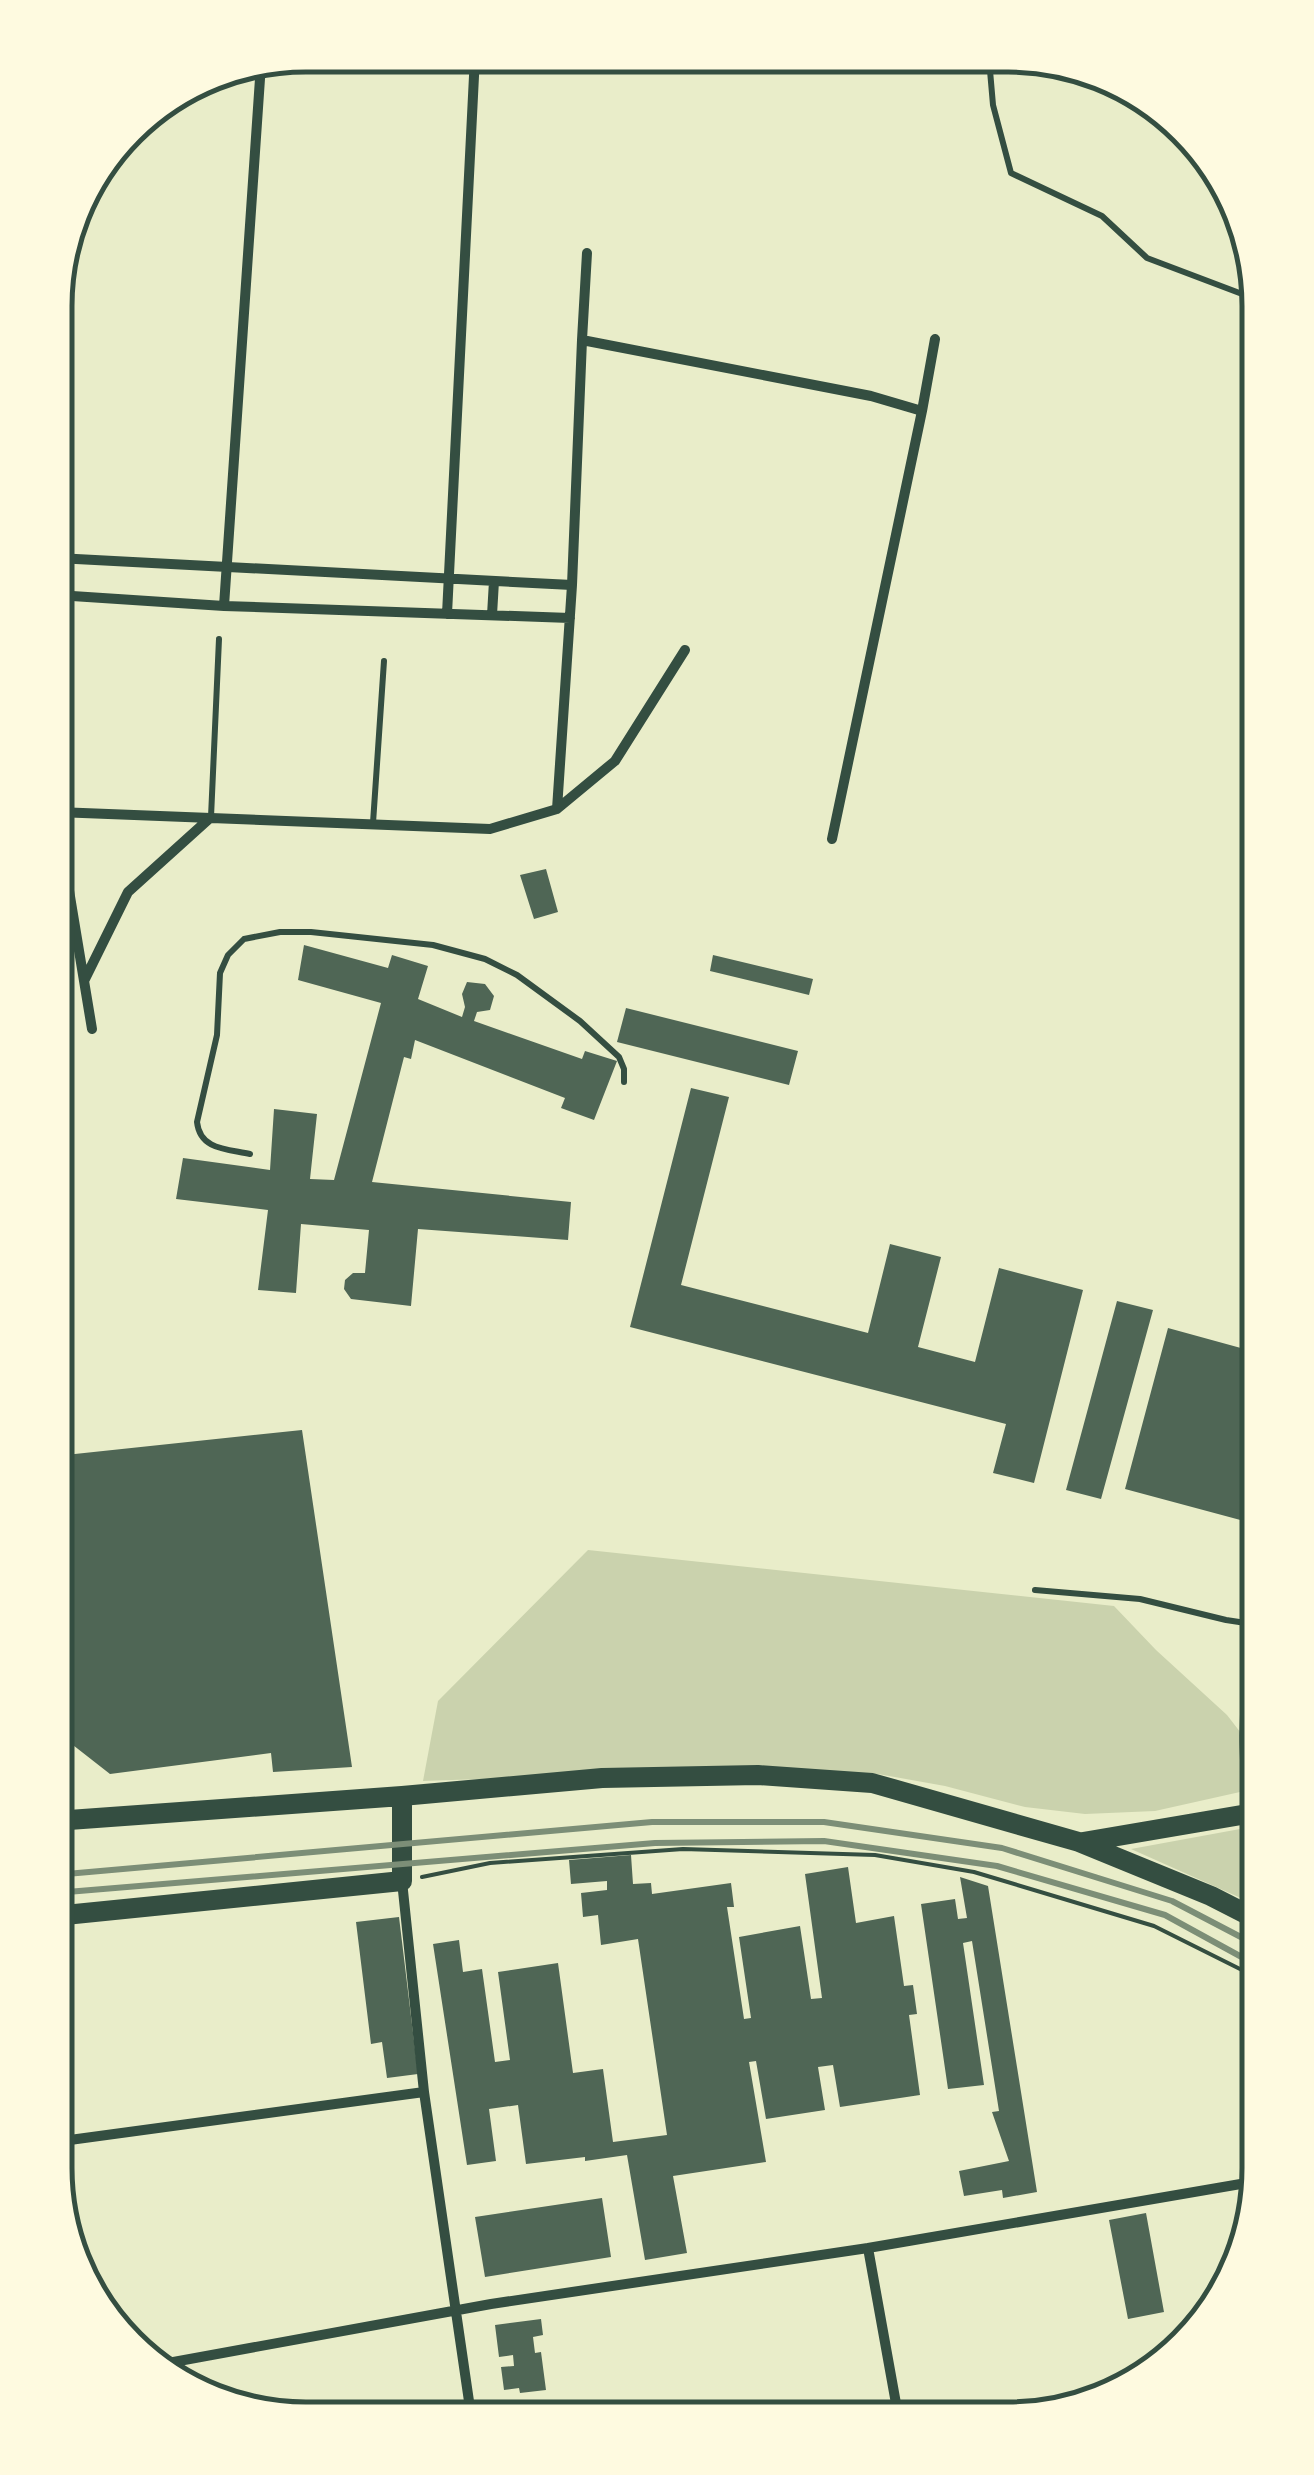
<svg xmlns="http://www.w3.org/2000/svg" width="1314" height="2475" viewBox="0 0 1314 2475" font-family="'Asap Condensed',sans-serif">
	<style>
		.green { fill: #cad2ad }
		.building { fill: #4f6655 }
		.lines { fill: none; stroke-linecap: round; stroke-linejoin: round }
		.path { stroke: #344e41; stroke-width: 4 }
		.service { stroke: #344e41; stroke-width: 6 }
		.minor { stroke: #344e41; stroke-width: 10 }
		.tertiary { stroke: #344e41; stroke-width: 15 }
		.primary { stroke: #344e41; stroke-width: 20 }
		.rail { stroke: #7c8e77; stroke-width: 6 }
		.rim { fill: none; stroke: #344e41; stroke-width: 5 }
	</style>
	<rect width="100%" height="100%" fill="#e9edc9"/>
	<path class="green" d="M 588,1550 L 1114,1606 L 1156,1650 L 1227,1715 L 1244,1737 L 1240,1792 L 1155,1811 L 1085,1814 L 1025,1807 L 945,1786 L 878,1774 L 715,1771 L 423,1781 L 438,1701 Z
		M 1240,1829 L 1252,1903 L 1131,1849 Z"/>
	<path class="building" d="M 546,869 L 558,912 L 534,919 L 520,875 Z
		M 304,945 L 388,968 L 392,955 L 428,966 L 418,999 L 462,1017 L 465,1007 L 462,994 L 467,982 L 485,984 L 494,996 L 490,1010 L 477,1012 L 474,1021 L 582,1059 L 585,1051 L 617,1061 L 594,1120 L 561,1108 L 565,1098 L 415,1040 L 411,1059 L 404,1057 L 372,1182 L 571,1202 L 568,1240 L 418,1229 L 411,1306 L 351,1299 L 344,1289 L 345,1280 L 353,1273 L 365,1273 L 369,1230 L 301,1224 L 296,1293 L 258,1290 L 268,1210 L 176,1199 L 183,1158 L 270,1170 L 274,1109 L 317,1114 L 310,1179 L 334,1180 L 381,1003 L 298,980 Z
		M 713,955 L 813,979 L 809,995 L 710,971 Z
		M 626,1008 L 798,1051 L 789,1085 L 617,1042 Z
		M 691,1088 L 729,1097 L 681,1285 L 868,1333 L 890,1244 L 941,1257 L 918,1347 L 975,1362 L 999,1268 L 1083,1290 L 1034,1483 L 993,1473 L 1006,1424 L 630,1327 Z
		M 1117,1301 L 1153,1310 L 1101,1499 L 1066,1490 Z
		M 1168,1328 L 1259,1353 L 1259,1525 L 1125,1489 Z
		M 302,1430 L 352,1767 L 273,1772 L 271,1753 L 110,1774 L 55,1731 L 56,1456 Z
		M 631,1855 L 633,1884 L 651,1883 L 652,1894 L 731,1883 L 734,1907 L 727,1907 L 744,2019 L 751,2018 L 739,1937 L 800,1926 L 811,1999 L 822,1998 L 805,1874 L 848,1867 L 856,1923 L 894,1916 L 904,1986 L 913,1985 L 917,2014 L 909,2015 L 920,2095 L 840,2107 L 833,2065 L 818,2067 L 825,2110 L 766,2119 L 756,2061 L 749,2062 L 766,2162 L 673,2176 L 687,2253 L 645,2260 L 627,2155 L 585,2161 L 585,2157 L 526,2164 L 518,2105 L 489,2109 L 496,2161 L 467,2165 L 433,1944 L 459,1940 L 463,1972 L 482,1969 L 495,2062 L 510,2060 L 498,1972 L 558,1963 L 573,2073 L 603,2069 L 613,2142 L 667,2135 L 638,1939 L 601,1945 L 598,1915 L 583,1917 L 581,1893 L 607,1890 L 607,1881 L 571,1884 L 569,1860 Z
		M 960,1877 L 988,1886 L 1037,2192 L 1003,2198 L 1002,2190 L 964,2196 L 959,2171 L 1009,2161 L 992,2112 L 999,2111 L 972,1941 L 963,1943 L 984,2085 L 948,2089 L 921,1904 L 955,1899 L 958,1919 L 967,1918 Z
		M 399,1917 L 418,2074 L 387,2078 L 382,2042 L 371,2044 L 356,1922 Z
		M 602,2198 L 611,2257 L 485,2277 L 475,2217 Z
		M 1146,2213 L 1164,2312 L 1128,2319 L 1109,2220 Z
		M 541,2319 L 543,2335 L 533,2337 L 535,2353 L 541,2352 L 546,2390 L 520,2393 L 519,2388 L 504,2390 L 501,2367 L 514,2366 L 513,2355 L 499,2357 L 495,2325 Z"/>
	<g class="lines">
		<path class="path" d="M 55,1764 L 66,1750
			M 422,1877 L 490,1863 L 683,1849 L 875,1855 L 974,1872 L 1154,1926 L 1258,1978"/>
		<path class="service" d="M 989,59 L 993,105 L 1011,173 L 1102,216 L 1147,258 L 1258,300
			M 211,817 L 219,639
			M 373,823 L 384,661
			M 250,1154 C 227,1149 200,1150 197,1122 L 217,1035 L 220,973 L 228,955 L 244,939 L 280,932 L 311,932 L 433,945 L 485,959 L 517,975 L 580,1021 L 619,1057 L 624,1069 L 624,1082
			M 1035,1590 L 1140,1599 L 1226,1620 L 1259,1625"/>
		<path class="minor" d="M 582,340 L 587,253
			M 922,411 L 935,339
			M 57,558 L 572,585
			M 57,595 L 224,606 L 570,618
			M 224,606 L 261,64
			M 447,614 L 475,56
			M 492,615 L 494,581
			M 557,809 L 572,585 L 582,340 L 871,396 L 922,411 L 832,839
			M 56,812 L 92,1029
			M 57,812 L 490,829 L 557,809 L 615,761 L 685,650
			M 84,981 L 128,892 L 210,818
			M 402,1881 L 424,2092 L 471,2415
			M 55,2142 L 424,2092
			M 868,2248 L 897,2409
			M 157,2365 L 491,2304 L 868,2248 L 1258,2181"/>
		<path class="tertiary" d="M 1259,1858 C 1246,1783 1240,1709 1259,1634"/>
		<path class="primary" d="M 55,1821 L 402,1796 L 602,1778 L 758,1775 L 872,1783 L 1079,1842 L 1211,1896 L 1258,1920
			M 1083,1842 L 1259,1812
			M 55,1916 L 402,1881 L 402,1796"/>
		<path class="rail" d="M 55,1875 L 652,1822 L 824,1822 L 1002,1848 L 1172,1901 L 1258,1946
			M 55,1893 L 655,1843 L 824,1841 L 997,1866 L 1165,1915 L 1258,1966"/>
	</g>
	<path d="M0 0H1314V2475H0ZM306 72H1008A234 234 0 0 1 1242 306V2168A234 234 0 0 1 1008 2402H306A234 234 0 0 1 72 2168V306A234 234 0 0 1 306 72Z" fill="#fefae0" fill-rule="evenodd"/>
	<path class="rim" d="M306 72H1008A234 234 0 0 1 1242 306V2168A234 234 0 0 1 1008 2402H306A234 234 0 0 1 72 2168V306A234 234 0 0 1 306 72Z"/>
</svg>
